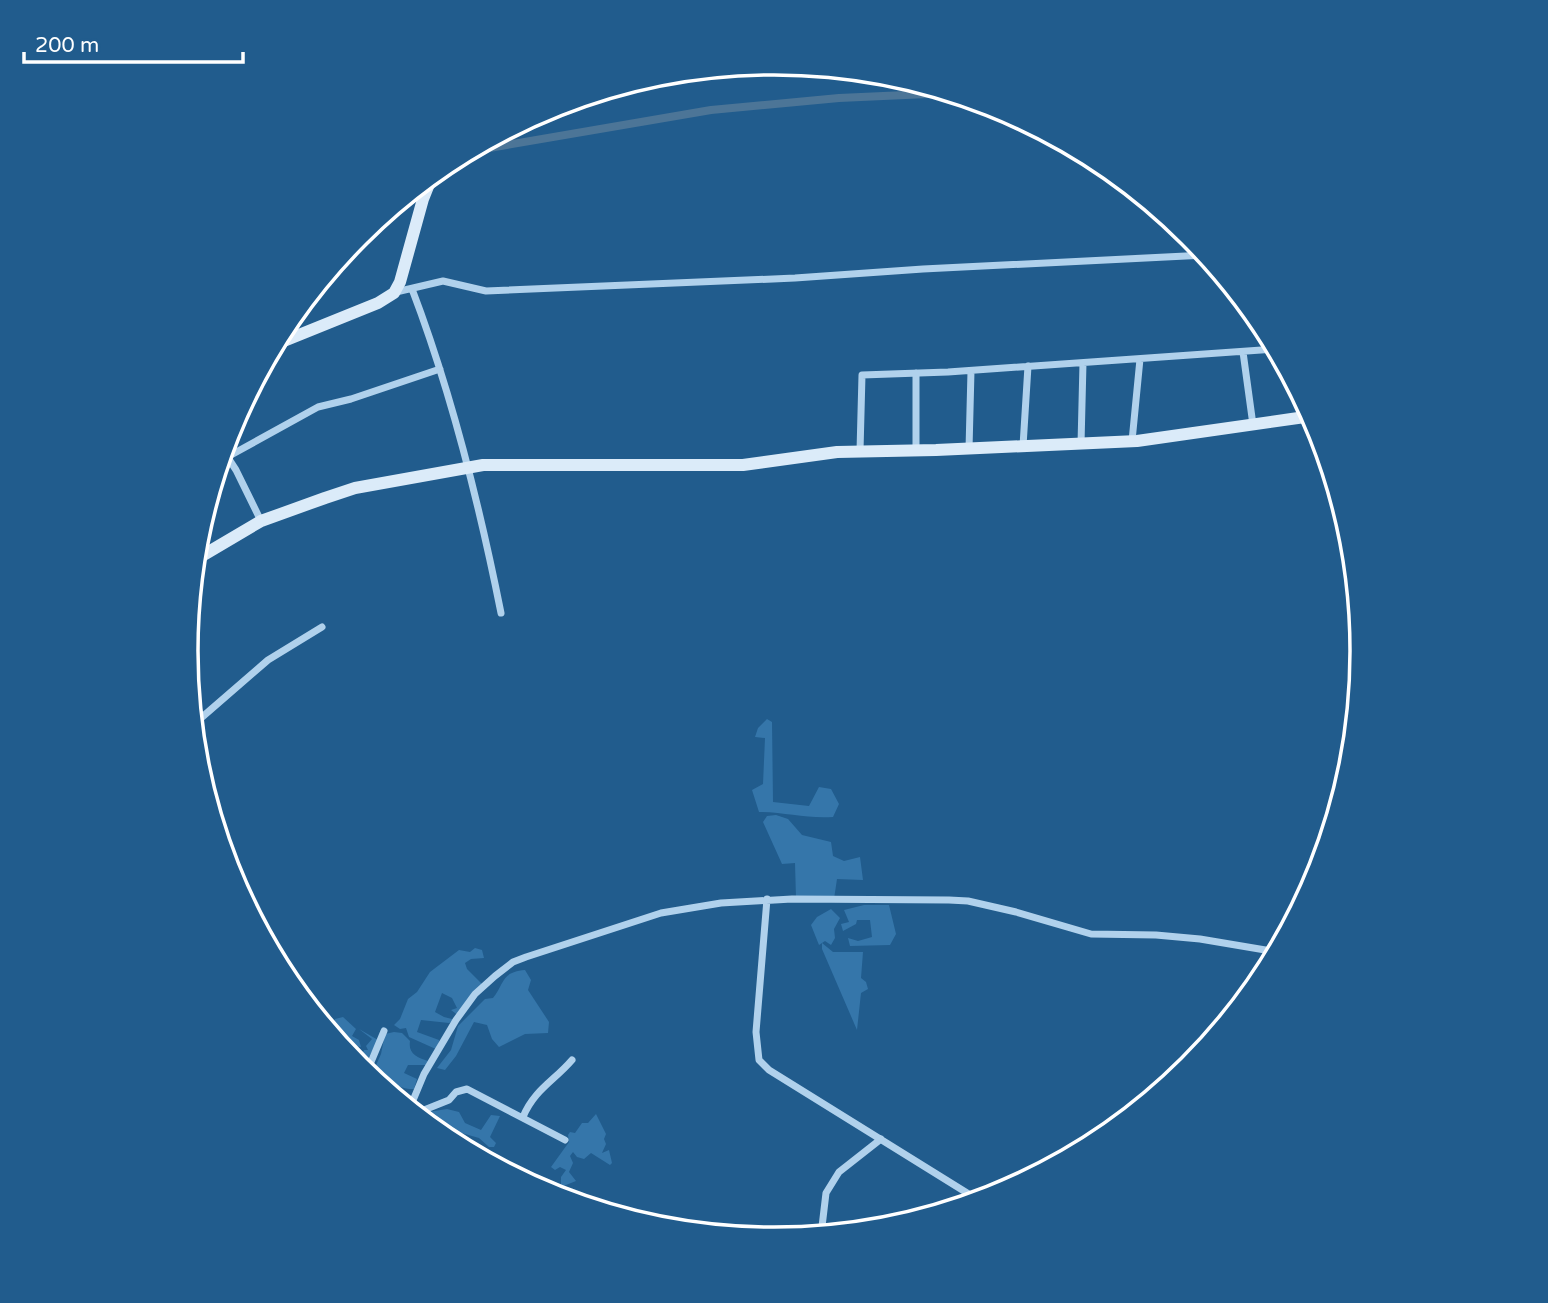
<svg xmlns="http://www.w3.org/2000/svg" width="1548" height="1303" viewBox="0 0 1548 1303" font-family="'Varela Round',sans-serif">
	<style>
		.grass { fill: #3576aa }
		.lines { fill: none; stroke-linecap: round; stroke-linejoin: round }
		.canal { stroke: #4c7597; stroke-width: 8 }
		.minor { stroke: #b0d1ec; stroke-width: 7 }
		.secondary { stroke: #dbebf9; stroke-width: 12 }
		.rim { fill: none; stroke: #fff; stroke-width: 3.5 }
	</style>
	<rect width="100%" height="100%" fill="#215c8d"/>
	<path class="grass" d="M 767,719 L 772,722 L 773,802 L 809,806 L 819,787 L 831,789 L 839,804 L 833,817 C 808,819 784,812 759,812 L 752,790 L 763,784 L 765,738 L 755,737 L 758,728 Z
		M 776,815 L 788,819 L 802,835 L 831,842 L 833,856 L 844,861 L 860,857 L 863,880 L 837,879 L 834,899 L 796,898 L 795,863 L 782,864 L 763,822 L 767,816 Z
		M 864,905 L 889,905 L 896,934 L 890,945 L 850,946 L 848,938 L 858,941 L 872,937 L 870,920 L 857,920 L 856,924 L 843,931 L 841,924 L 849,922 L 844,910 Z
		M 831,909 L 840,918 L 834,929 L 835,938 L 831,945 L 825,941 L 822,943 L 833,952 L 863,952 L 861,978 L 866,982 L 868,989 L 861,993 L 857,1030 L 822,949 L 822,943 L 819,945 L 811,925 L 817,917 Z
		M 475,948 L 482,950 L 484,958 L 471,959 L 465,963 L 467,969 L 484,986 L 459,1016 L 451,1010 L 457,1008 L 452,998 L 442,993 L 435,1012 L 444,1017 L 456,1020 L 449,1023 L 421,1020 L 417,1032 L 439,1040 L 438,1050 L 409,1037 L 406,1028 L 400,1029 L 394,1025 L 400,1019 L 408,999 L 417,992 L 430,972 L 459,950 L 470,952 Z
		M 525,970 L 531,980 L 528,990 L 549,1022 L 548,1033 L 525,1034 L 499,1047 L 492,1039 L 487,1025 L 474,1022 L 456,1056 L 445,1070 L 437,1068 L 451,1050 L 458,1026 L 485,999 L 493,998 C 505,983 501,972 525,970 Z
		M 343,1017 L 356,1029 L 352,1036 L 359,1040 L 361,1047 L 352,1046 L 347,1049 L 360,1058 L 364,1050 L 368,1050 L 366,1046 L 372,1039 L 359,1029 L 378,1040 L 367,1061 L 365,1073 L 321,1023 L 325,1025 L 333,1024 L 335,1019 Z
		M 394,1032 L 402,1033 L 410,1041 C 408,1054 417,1057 428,1061 L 426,1065 L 408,1065 L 404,1073 L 417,1079 L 414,1089 C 403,1090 381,1080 373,1072 L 381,1054 L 385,1034 Z
		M 447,1109 L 459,1112 L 465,1123 L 481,1130 L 491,1115 L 500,1116 L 490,1137 L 496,1143 L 494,1147 L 489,1147 L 479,1138 L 451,1130 L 446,1137 L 454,1142 L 453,1144 L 419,1117 L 428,1112 Z
		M 596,1114 L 606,1134 L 604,1139 L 606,1144 L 602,1153 L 609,1150 L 612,1163 L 610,1165 L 591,1153 L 584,1159 L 577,1157 L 573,1152 L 570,1156 L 573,1163 L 569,1172 L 576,1181 L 561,1187 L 561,1177 L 566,1170 L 560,1167 L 555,1170 L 551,1167 L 569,1142 L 568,1135 L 570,1132 L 575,1133 L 582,1123 L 588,1123 Z"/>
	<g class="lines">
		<path class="canal" d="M 466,152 L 711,110 L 839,98 L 950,93"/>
		<path class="minor" d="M 412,289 C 452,394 479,503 501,613
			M 396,292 L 443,281 L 486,291 L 795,278 L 923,269 L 1206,255
			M 1243,352 L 1253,425
			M 916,373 L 916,450
			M 1300,393 L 1303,417
			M 1132,441 L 1140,359
			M 1081,444 L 1083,363
			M 1023,446 L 1028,366
			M 969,449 L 971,371
			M 223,450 L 236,470 L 261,521
			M 860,451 L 862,375 L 948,372 L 1276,349
			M 220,461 L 318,407 L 351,399 L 440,369
			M 193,725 L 268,660 L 322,627
			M 1350,771 L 1350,727 L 1358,701
			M 767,899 L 756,1032 L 759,1060 L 769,1070 L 980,1201
			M 366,1074 L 384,1031
			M 409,1110 L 424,1074 L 456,1020 L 475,994 L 495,976 L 513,962 L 526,957 L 661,913 L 721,903 L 792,899 L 949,900 L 968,901 L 1016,912 L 1091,934 L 1156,935 L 1200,939 L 1277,952
			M 414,1114 L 449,1100 L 456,1092 L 467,1089 L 565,1140
			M 523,1117 C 534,1090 554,1081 572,1060
			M 550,1192 L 555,1197
			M 821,1235 L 826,1193 L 839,1172 L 881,1139"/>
		<path class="secondary" d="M 274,345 L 378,303 L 394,293 L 400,282 L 423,199 L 433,174
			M 195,560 L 261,521 L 325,498 L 355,488 L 483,465 L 743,465 L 837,452 L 936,450 L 1137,441 L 1312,416"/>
	</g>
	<path d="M0 0H1548V1303H0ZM198 651a576 576 0 1 1 1152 0a576 576 0 1 1-1152 0Z" fill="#215c8d" fill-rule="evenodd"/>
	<path class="rim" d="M198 651a576 576 0 1 1 1152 0a576 576 0 1 1-1152 0Z"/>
	<path d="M24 52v10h219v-10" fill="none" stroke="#ffffff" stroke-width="3.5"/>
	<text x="35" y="52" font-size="21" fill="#ffffff" stroke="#215c8d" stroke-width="5" paint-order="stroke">200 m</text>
</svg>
